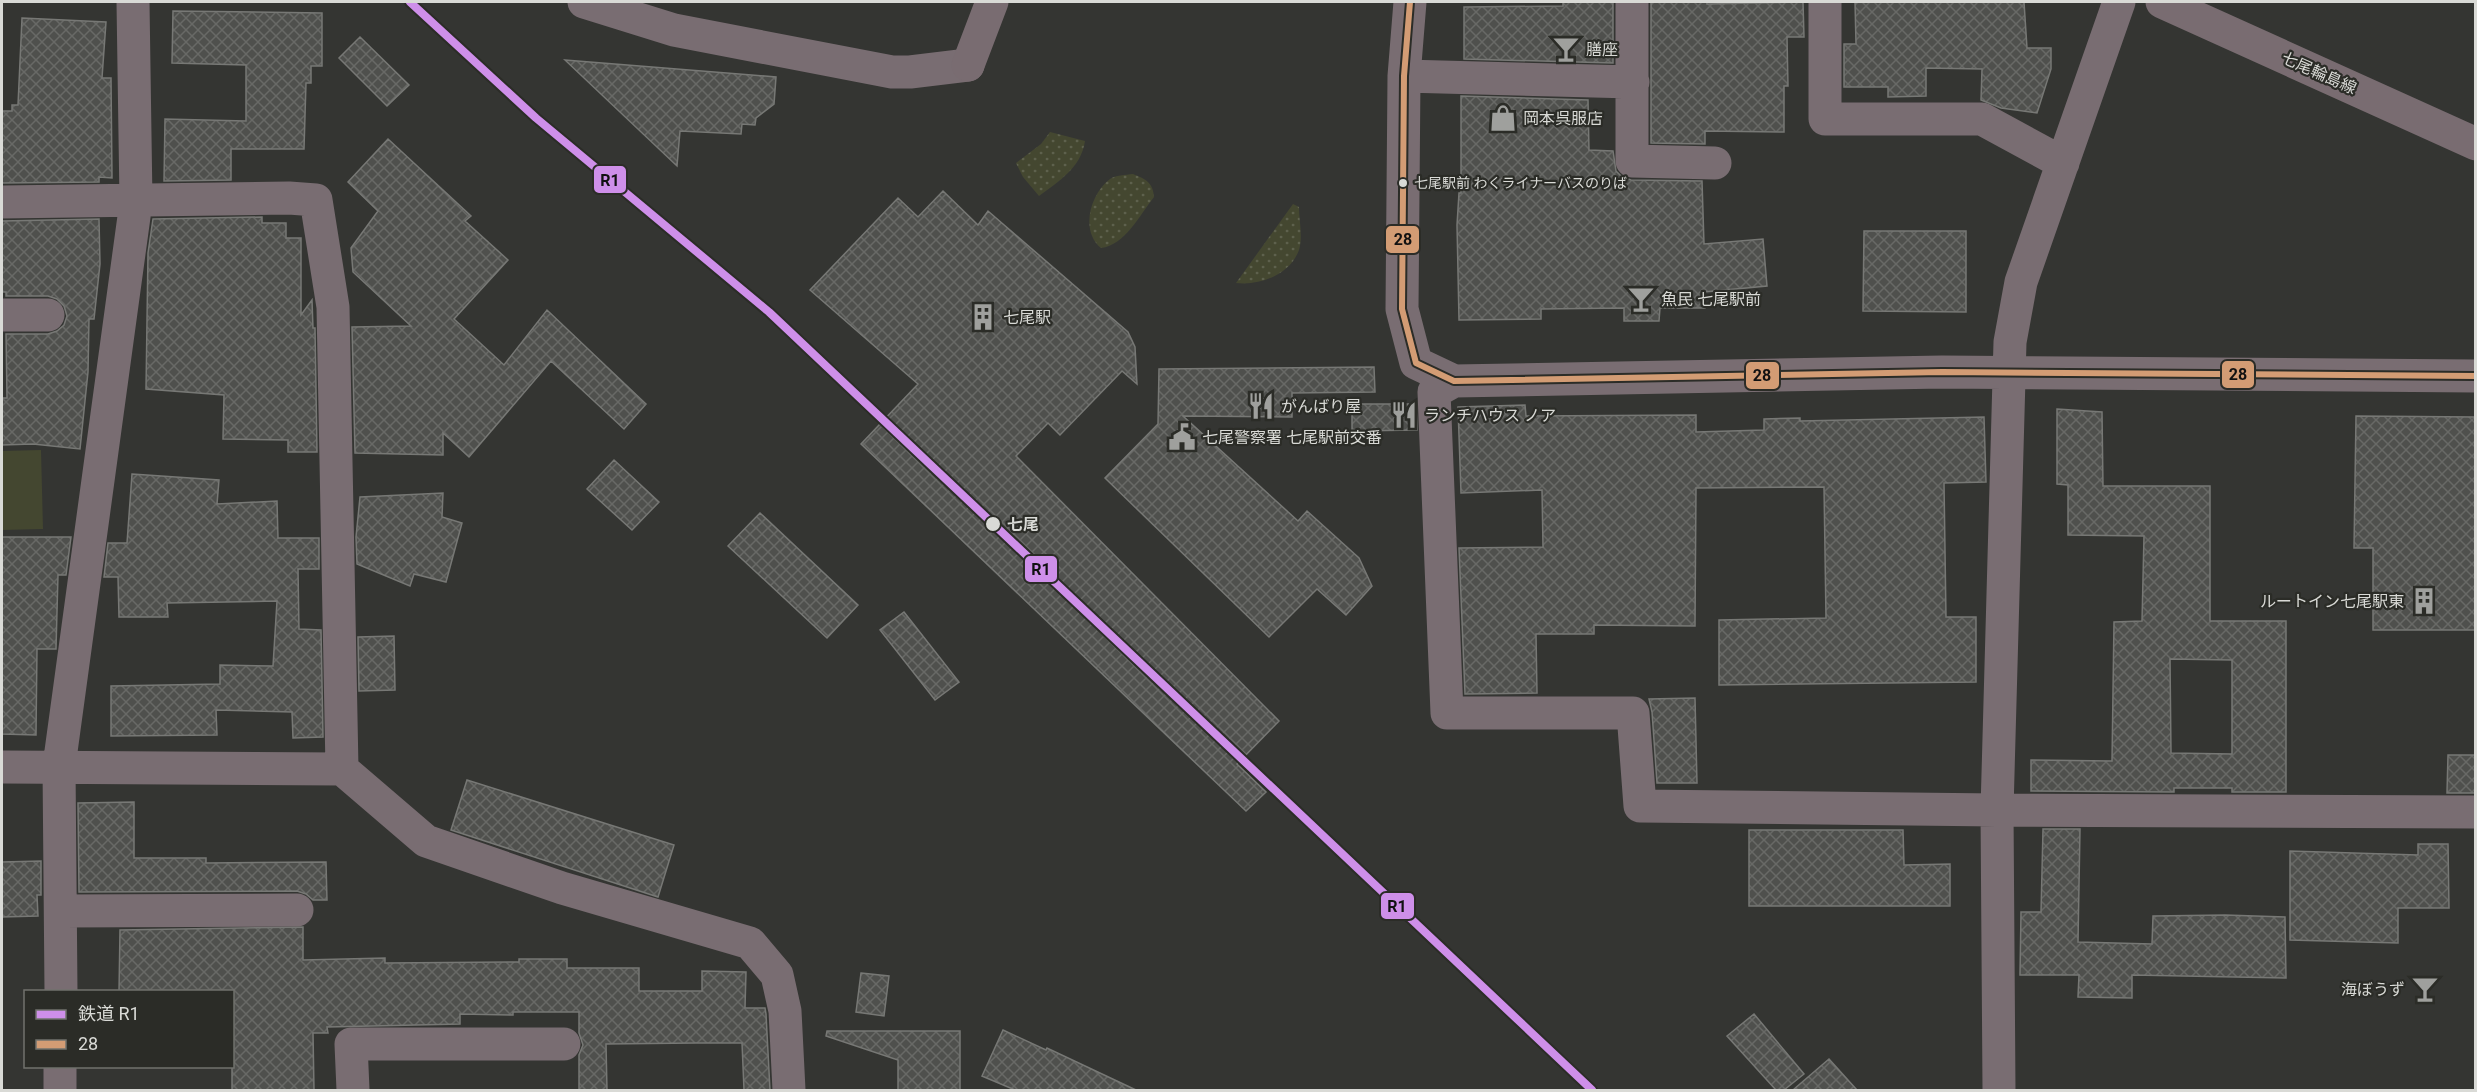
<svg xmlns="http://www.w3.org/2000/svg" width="2477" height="1092" viewBox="0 0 2477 1092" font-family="Roboto,'Noto Sans JP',sans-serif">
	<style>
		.grass { fill: url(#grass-dots) }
		.green { fill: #444730 }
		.building { fill: url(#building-cross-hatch); stroke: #777875; stroke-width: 1.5; fill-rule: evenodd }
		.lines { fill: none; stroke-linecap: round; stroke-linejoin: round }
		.minor { stroke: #796d72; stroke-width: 33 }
		.major { stroke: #796c71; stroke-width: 33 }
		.rail-casing { stroke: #706b6c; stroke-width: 7 }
		.rail { stroke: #2b2c27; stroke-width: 4.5; stroke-dasharray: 14; stroke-linecap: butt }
		.bus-1-casing { stroke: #2b2c27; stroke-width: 10 }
		.bus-1 { stroke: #d39c74; stroke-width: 6 }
		.rail-1-casing { stroke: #2b2c27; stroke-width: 12 }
		.rail-1 { stroke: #ce8fe9; stroke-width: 8 }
		.bus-dot { fill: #d9dad6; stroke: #2b2c27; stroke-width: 2 }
		.labels { text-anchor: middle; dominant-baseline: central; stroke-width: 4.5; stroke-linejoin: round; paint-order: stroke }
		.bus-label { font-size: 14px; fill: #d9dad6; stroke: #2b2c27; text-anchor: start }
		.poi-label { font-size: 16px; fill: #d9dad6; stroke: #2b2c27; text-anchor: start }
		.street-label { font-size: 16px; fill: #d9dad6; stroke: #2b2c27 }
		.stop-label { font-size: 16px; font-weight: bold; fill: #d9dad6; stroke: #2b2c27; text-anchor: start }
		.line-badge { stroke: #2b2c27; stroke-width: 2 }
		.pale-badge-label { font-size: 16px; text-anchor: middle; font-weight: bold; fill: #111 }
	</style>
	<defs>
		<pattern id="grass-dots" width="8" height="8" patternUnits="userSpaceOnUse" patternTransform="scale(1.5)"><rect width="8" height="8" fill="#444730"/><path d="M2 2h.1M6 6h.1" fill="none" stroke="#5e614d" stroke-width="1.8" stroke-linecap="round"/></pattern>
		<pattern id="building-cross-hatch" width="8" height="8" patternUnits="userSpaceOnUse" patternTransform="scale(1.5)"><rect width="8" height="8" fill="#4f504d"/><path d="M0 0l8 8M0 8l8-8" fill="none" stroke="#686966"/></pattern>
	</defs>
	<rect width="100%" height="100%" fill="#343532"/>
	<path class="grass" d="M 1050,132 L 1085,141 C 1081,168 1059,181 1039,196 L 1023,177 L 1016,163 L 1041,144 Z
		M 1133,174 C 1145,179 1153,182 1154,197 C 1139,216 1125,245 1101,248 C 1080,231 1090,194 1110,179 C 1115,175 1126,175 1133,174 Z
		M 1293,204 L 1299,207 C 1299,220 1303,237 1299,250 C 1290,275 1259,286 1236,283 Z"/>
	<path class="green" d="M 41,450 L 43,529 L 2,530 L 2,451 Z"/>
	<path class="building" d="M 1563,2 L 1613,2 L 1613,63 L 1464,59 L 1464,7 L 1563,6 Z
		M 1651,2 L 1707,2 L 1707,4 L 1803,2 L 1804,37 L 1787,37 L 1788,86 L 1784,86 L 1784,132 L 1705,131 L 1705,144 L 1651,143 Z
		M 1855,2 L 2024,2 L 2027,48 L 2051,48 L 2051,69 L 2037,113 L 2001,108 L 1981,100 L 1982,69 L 1926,68 L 1926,96 L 1888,97 L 1888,87 L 1844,87 L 1844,44 L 1856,44 Z
		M 173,11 L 322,13 L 322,66 L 311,66 L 311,83 L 306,83 L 304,149 L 231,149 L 231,180 L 164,181 L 165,119 L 246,121 L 246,65 L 172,63 Z
		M 22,18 L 106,22 L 102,78 L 111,78 L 112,178 L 99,177 L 99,182 L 2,183 L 2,111 L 12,111 L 12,105 L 18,105 Z
		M 360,37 L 409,85 L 387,106 L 339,58 Z
		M 565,60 L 776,77 L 774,104 L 756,118 L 755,125 L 742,124 L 741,134 L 680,131 L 677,166 Z
		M 1461,96 L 1588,100 L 1589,150 L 1613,151 L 1616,171 L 1622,177 L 1631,180 L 1702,181 L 1704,244 L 1763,239 L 1767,286 L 1704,292 L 1705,308 L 1660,308 L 1659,321 L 1624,321 L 1624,308 L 1541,309 L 1541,319 L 1459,320 L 1457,225 L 1459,193 L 1461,193 Z
		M 388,139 L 471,216 L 465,221 L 508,260 L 454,319 L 504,365 L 547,310 L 646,404 L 624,429 L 551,361 L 469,457 L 443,433 L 443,455 L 355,453 L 352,327 L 411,326 L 353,272 L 351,248 L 378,211 L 348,182 Z
		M 943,191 L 978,225 L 988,211 L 1128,332 L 1135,347 L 1137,384 L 1122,371 L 1060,435 L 1048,423 L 1016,456 L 1279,721 L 1237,764 L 1266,792 L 1246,811 L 861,444 L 918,384 L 810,290 L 898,198 L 918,217 Z
		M 262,217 L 262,223 L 286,223 L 286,238 L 301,238 L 301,315 L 312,300 L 313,328 L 315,328 L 317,452 L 288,452 L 288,440 L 223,439 L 224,395 L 146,389 L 148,253 L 153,219 Z
		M 99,219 L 100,264 L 94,319 L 89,319 L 88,372 L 80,449 L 33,444 L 2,445 L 2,398 L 7,398 L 6,334 L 48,334 L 57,331 L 64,325 L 67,316 L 64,306 L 57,299 L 48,296 L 6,296 L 6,292 L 2,292 L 2,221 Z
		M 1864,231 L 1966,231 L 1966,312 L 1863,311 Z
		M 1374,367 L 1375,392 L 1292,393 L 1292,417 L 1183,416 L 1298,521 L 1307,511 L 1359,558 L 1372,586 L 1346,615 L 1317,589 L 1269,637 L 1105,478 L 1158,424 L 1159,369 Z
		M 1352,404 L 1411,404 L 1416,407 L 1417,430 L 1352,431 Z
		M 1525,405 L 1526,416 L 1696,415 L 1696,432 L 1764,430 L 1764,419 L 1800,418 L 1800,421 L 1984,417 L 1986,482 L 1944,483 L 1946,617 L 1976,617 L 1976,682 L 1719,685 L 1719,620 L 1826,618 L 1824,487 L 1696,488 L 1695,626 L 1594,625 L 1594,634 L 1536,634 L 1537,693 L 1465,694 L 1459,548 L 1543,547 L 1542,490 L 1461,493 L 1458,407 Z
		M 2057,409 L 2102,412 L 2103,486 L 2210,486 L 2210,621 L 2286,621 L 2286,792 L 2232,792 L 2232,788 L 2174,788 L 2174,792 L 2031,791 L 2031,760 L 2112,761 L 2114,622 L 2142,621 L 2144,536 L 2068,535 L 2068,485 L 2057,484 ZM 2170,659 L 2232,660 L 2232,754 L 2171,753 Z
		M 2356,416 L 2475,417 L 2475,630 L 2373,630 L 2373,548 L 2354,548 Z
		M 614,460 L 659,502 L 632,530 L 587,489 Z
		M 132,474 L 219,480 L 217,504 L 277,501 L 278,538 L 319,538 L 319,569 L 298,569 L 299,629 L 321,630 L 323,737 L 293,738 L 292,712 L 216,710 L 217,735 L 111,736 L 111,686 L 220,684 L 220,665 L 273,666 L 277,601 L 167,603 L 168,617 L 119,617 L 118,577 L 104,577 L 108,543 L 127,543 Z
		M 443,493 L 442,517 L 462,523 L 446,582 L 414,574 L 410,586 L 357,564 L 356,537 L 360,497 Z
		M 760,513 L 858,605 L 827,638 L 728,546 Z
		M 2,537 L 71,537 L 66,575 L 58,575 L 56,649 L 37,649 L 36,735 L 2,734 Z
		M 904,612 L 959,682 L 935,700 L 880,630 Z
		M 394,636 L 395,690 L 359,691 L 358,637 Z
		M 1695,698 L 1697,783 L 1657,783 L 1652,712 L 1649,699 Z
		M 2448,755 L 2475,755 L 2475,793 L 2447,793 Z
		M 467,780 L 674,845 L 658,897 L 451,830 Z
		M 134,802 L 134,858 L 206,858 L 206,863 L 326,862 L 327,900 L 313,900 L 306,894 L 297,891 L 79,892 L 78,803 Z
		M 2043,829 L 2080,829 L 2078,942 L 2152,944 L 2153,916 L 2225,915 L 2285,917 L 2286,978 L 2132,975 L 2132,998 L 2078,997 L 2079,975 L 2020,975 L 2021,912 L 2041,912 Z
		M 1749,830 L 1903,830 L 1904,865 L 1950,864 L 1950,906 L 1749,906 Z
		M 2418,844 L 2448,844 L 2449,908 L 2398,908 L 2398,943 L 2290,940 L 2290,851 L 2418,855 Z
		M 41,861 L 41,895 L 37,895 L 38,916 L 2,917 L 2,862 Z
		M 303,927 L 303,960 L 385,958 L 385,963 L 519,962 L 519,959 L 567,959 L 567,968 L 639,968 L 639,991 L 702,991 L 702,971 L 746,972 L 745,1008 L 765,1008 L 766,1014 L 770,1090 L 744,1090 L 742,1043 L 696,1043 L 606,1044 L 607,1090 L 579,1090 L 579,1055 L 583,1045 L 579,1033 L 579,1012 L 513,1012 L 513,1015 L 460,1014 L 460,1024 L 327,1027 L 328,1033 L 313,1033 L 314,1090 L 232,1090 L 232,992 L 119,992 L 120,930 Z
		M 861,973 L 889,976 L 884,1016 L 856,1012 Z
		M 1754,1014 L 1804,1074 L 1784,1090 L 1776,1090 L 1727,1036 Z
		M 1003,1030 L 1046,1050 L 1047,1048 L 1136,1090 L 1015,1090 L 982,1076 Z
		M 827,1031 L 960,1031 L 960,1090 L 898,1090 L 898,1060 L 826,1036 Z
		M 1829,1059 L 1857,1090 L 1793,1090 Z"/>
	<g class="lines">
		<path class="minor" d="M 584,2 L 674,30 L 892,72 L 910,72 L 968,65
			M 1410,2 L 1404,76 L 1402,309 L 1416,363 L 1454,381 L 1942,372 L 2476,376
			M 1632,2 L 1632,161 L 1715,163
			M 1825,2 L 1825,119 L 1982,119 L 2063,163
			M 2119,2 L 2021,282 L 2010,342 L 1997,810 L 2476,812
			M 1404,76 L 1633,82
			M 2,202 L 289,198 L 316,200 L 333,307 L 342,769
			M 2,315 L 48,315
			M 1454,381 L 1434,392 L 1447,713 L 1633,713 L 1640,806 L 1997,810 L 1999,1090
			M 2,767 L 342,769 L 426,841 L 562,888 L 750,943 L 777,975 L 785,1011 L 789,1090
			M 61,911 L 297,910
			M 61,992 L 59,766 L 136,202 L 133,2
			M 60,1090 L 60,1066
			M 353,1090 L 351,1044 L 564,1044"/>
		<path class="major" d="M 2162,2 L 2476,144
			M 968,65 L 992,2"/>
		<defs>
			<path id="rail" d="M 410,2 L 536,118 L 769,312 L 1041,567"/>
		</defs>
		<use href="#rail" class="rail-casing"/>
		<use href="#rail" class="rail"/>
		<defs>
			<path id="bus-1" d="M 1410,2 L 1404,76 L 1402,309 L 1416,363 L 1454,381 L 1942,372 L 2476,376"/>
		</defs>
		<use href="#bus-1" class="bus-1-casing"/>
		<use href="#bus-1" class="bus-1"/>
		<defs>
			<path id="rail-1" d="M 410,2 L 536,118 L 769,312 L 1592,1090"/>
		</defs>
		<use href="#rail-1" class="rail-1-casing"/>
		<use href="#rail-1" class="rail-1"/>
	</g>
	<defs>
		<symbol id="bar-bare" viewBox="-9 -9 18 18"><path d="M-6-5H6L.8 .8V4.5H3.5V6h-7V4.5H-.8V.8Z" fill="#9fa09d" stroke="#2b2c27" stroke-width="2.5" paint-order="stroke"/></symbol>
		<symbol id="shop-bare" viewBox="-9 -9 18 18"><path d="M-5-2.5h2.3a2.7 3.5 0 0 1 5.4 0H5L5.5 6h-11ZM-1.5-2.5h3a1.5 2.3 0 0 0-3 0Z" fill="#9fa09d" stroke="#2b2c27" stroke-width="2.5" paint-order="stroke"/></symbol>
		<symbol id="building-bare" viewBox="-9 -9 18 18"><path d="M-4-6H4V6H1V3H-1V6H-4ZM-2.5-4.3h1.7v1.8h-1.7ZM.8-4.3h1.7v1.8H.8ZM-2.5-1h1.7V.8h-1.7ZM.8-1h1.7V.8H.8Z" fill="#9fa09d" stroke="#2b2c27" stroke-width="2.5" paint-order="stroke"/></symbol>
		<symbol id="restaurant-bare" viewBox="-9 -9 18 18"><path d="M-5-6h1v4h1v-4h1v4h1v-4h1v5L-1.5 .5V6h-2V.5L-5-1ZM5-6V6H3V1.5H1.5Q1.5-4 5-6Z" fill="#9fa09d" stroke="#2b2c27" stroke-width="2.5" paint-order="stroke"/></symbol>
		<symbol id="civic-bare" viewBox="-9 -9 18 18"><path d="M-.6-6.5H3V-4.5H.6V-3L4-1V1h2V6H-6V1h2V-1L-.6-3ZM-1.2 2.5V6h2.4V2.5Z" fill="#9fa09d" stroke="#2b2c27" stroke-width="2.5" paint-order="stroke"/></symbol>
	</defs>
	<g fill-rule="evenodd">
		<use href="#bar-bare" x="1547" y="30" width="38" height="38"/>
		<use href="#shop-bare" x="1484" y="99" width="38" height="38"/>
		<use href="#bar-bare" x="1622" y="280" width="38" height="38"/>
		<use href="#building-bare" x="964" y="298" width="38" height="38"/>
		<use href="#restaurant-bare" x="1242" y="387" width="38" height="38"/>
		<use href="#restaurant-bare" x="1385" y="396" width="38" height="38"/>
		<use href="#civic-bare" x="1163" y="418" width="38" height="38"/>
		<use href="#building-bare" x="2405" y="582" width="38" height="38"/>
		<use href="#bar-bare" x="2406" y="970" width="38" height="38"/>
	</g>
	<g class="bus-dot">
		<circle cx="1403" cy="183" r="5"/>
		<circle cx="993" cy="524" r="8"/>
	</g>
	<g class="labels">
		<g class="bus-label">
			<text x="1414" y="183">七尾駅前 わくライナーバスのりば</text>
		</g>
		<g class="poi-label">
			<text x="1586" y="49">膳座</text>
			<text x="1523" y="118">岡本呉服店</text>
			<text x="1661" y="299">魚民 七尾駅前</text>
			<text x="1003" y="317">七尾駅</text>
			<text x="1281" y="406">がんばり屋</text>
			<text x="1424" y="415">ランチハウス ノア</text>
			<text x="1202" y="437">七尾警察署 七尾駅前交番</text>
			<text x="2404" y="601" text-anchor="end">ルートイン七尾駅東</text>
			<text x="2405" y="989" text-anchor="end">海ぼうず</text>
		</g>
		<g class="street-label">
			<text transform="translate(2319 73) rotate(24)">七尾輪島線</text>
		</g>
		<g class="stop-label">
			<text x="1007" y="524">七尾</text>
		</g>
	</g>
	<g class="line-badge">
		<rect x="593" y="165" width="34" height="29" rx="6" fill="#ce8fe9"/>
		<rect x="1385" y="225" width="35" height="29" rx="6" fill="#d39c74"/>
		<rect x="2221" y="360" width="34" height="29" rx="6" fill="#d39c74"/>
		<rect x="1745" y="361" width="35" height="29" rx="6" fill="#d39c74"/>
		<rect x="1024" y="555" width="34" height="28" rx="6" fill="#ce8fe9"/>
		<rect x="1380" y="892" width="35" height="28" rx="6" fill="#ce8fe9"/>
	</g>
	<g class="pale-badge-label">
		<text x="610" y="186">R1</text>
		<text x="1403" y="245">28</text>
		<text x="2238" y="380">28</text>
		<text x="1762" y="381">28</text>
		<text x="1041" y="575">R1</text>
		<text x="1397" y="912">R1</text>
	</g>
	<rect width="2477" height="1092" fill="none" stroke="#d9dad6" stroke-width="6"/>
	<rect x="24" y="990" width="210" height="78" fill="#2b2c27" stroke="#71726d" stroke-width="1.5"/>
	<rect x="36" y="1010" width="30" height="9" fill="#ce8fe9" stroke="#71726d" stroke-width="1.5"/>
	<text x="78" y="1020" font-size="18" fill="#d9dad6">鉄道 R1</text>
	<rect x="36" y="1040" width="30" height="9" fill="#d39c74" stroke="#71726d" stroke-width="1.5"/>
	<text x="78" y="1050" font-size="18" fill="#d9dad6">28</text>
</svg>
